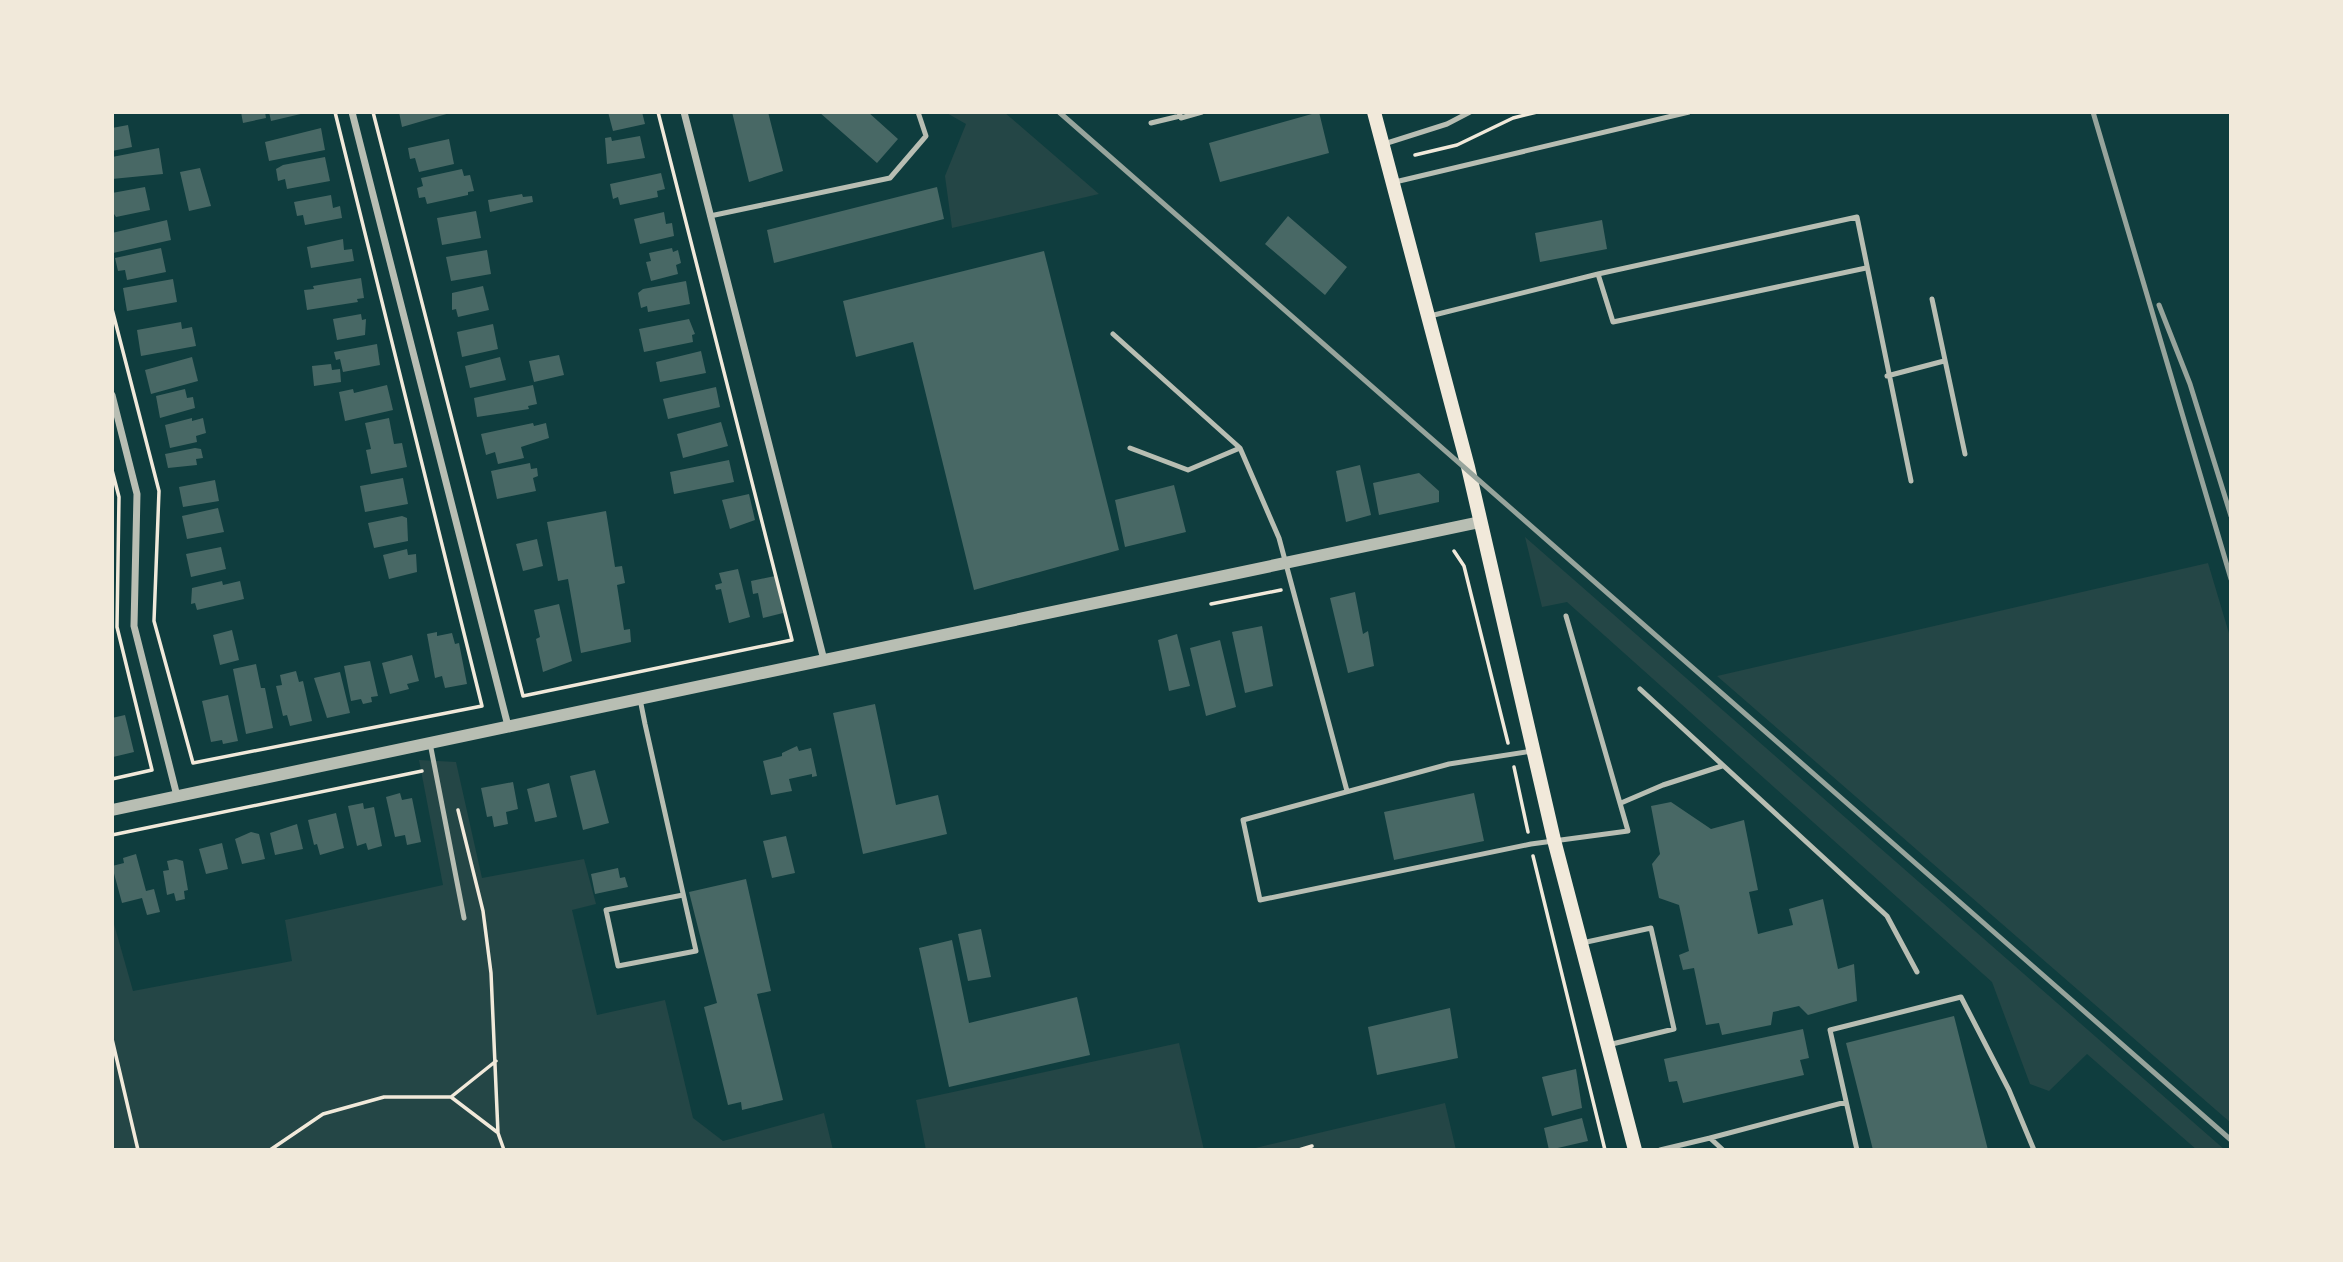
<svg xmlns="http://www.w3.org/2000/svg" width="2343" height="1262" viewBox="0 0 2343 1262" font-family="'DejaVu Sans',sans-serif">
	<style>
		.green { fill: #244646 }
		.building { fill: #486865 }
		.lines { fill: none; stroke-linecap: round; stroke-linejoin: round }
		.path { stroke: #f1e9da; stroke-width: 3.5 }
		.service { stroke: #b8beb3; stroke-width: 5 }
		.minor { stroke: #b8beb3; stroke-width: 7 }
		.tertiary { stroke: #b8beb3; stroke-width: 12 }
		.secondary { stroke: #f1e9da; stroke-width: 14 }
		.rail { stroke: #97a49c; stroke-width: 5 }
	</style>
	<rect width="100%" height="100%" fill="#0f3d3e"/>
	<path class="green" d="M 945,112 L 1004,112 L 1099,194 L 952,228 L 945,176 L 966,124 Z
		M 1525,537 L 2225,1150 L 2197,1150 L 2087,1054 L 2049,1091 L 2030,1084 L 1992,982 L 1567,602 L 1542,607 Z
		M 2208,563 L 2231,640 L 2231,1123 L 1717,676 Z
		M 419,760 L 456,762 L 482,878 L 584,859 L 596,904 L 572,910 L 597,1015 L 665,1000 L 693,1118 L 723,1141 L 824,1113 L 833,1150 L 112,1150 L 112,917 L 133,991 L 292,961 L 285,920 L 443,885 Z
		M 1179,1043 L 1204,1150 L 926,1150 L 916,1100 Z
		M 1445,1103 L 1456,1150 L 1247,1150 Z"/>
	<path class="building" d="M 241,112 L 265,112 L 266,118 L 243,123 Z
		M 269,112 L 305,112 L 305,113 L 271,121 Z
		M 399,112 L 450,112 L 450,113 L 402,127 Z
		M 608,112 L 642,112 L 645,124 L 613,131 Z
		M 732,112 L 768,112 L 783,171 L 749,182 Z
		M 819,112 L 868,112 L 898,139 L 877,163 Z
		M 1319,112 L 1329,153 L 1220,182 L 1209,143 Z
		M 128,125 L 132,147 L 112,151 L 112,128 Z
		M 321,128 L 325,150 L 269,161 L 265,142 Z
		M 640,136 L 645,158 L 607,164 L 605,138 L 611,137 L 612,141 Z
		M 449,139 L 454,164 L 419,172 L 415,158 L 410,159 L 408,148 Z
		M 159,148 L 163,174 L 112,179 L 112,157 Z
		M 325,157 L 330,181 L 287,189 L 285,179 L 278,181 L 276,169 L 283,165 Z
		M 200,168 L 211,206 L 189,211 L 180,172 Z
		M 462,169 L 464,176 L 470,175 L 474,191 L 468,192 L 468,195 L 427,204 L 425,197 L 419,198 L 417,188 L 423,186 L 421,178 Z
		M 661,173 L 665,189 L 657,191 L 658,197 L 620,205 L 618,197 L 613,199 L 610,184 Z
		M 145,187 L 150,210 L 116,217 L 112,211 L 112,193 Z
		M 937,187 L 944,219 L 774,263 L 767,230 Z
		M 522,194 L 523,197 L 532,196 L 533,202 L 490,212 L 488,200 Z
		M 331,195 L 333,208 L 340,206 L 342,218 L 305,225 L 303,215 L 297,216 L 294,202 Z
		M 476,211 L 481,238 L 442,245 L 437,218 Z
		M 664,212 L 666,224 L 672,223 L 674,236 L 640,244 L 634,219 Z
		M 1288,216 L 1347,267 L 1325,295 L 1265,244 Z
		M 167,220 L 171,240 L 113,253 L 112,233 Z
		M 1602,220 L 1607,249 L 1540,262 L 1535,233 Z
		M 343,239 L 344,250 L 352,249 L 354,261 L 311,268 L 307,247 Z
		M 161,248 L 166,272 L 127,280 L 125,270 L 118,271 L 115,258 Z
		M 672,248 L 673,252 L 678,250 L 681,263 L 676,265 L 678,274 L 651,281 L 646,262 L 651,261 L 649,253 Z
		M 487,250 L 491,274 L 451,281 L 446,257 Z
		M 1044,251 L 1119,550 L 974,590 L 913,342 L 856,357 L 843,301 Z
		M 361,278 L 364,298 L 357,299 L 358,302 L 307,310 L 304,290 L 314,289 L 313,286 Z
		M 173,279 L 177,302 L 127,311 L 123,288 Z
		M 686,281 L 690,304 L 648,312 L 647,306 L 641,308 L 638,293 L 643,289 Z
		M 483,286 L 489,310 L 458,317 L 456,309 L 452,310 L 452,293 Z
		M 361,314 L 362,320 L 366,319 L 365,335 L 337,340 L 333,319 Z
		M 689,319 L 695,334 L 692,335 L 693,342 L 644,352 L 639,329 Z
		M 181,322 L 182,329 L 192,327 L 196,346 L 141,356 L 137,330 Z
		M 493,324 L 498,349 L 462,357 L 457,332 Z
		M 377,344 L 380,365 L 343,372 L 340,359 L 336,360 L 334,352 Z
		M 701,351 L 706,373 L 660,382 L 656,362 Z
		M 559,355 L 564,375 L 534,382 L 529,361 Z
		M 192,357 L 198,381 L 151,394 L 145,370 Z
		M 500,357 L 506,380 L 470,388 L 465,366 Z
		M 331,364 L 332,370 L 340,369 L 341,382 L 314,386 L 312,366 Z
		M 387,385 L 393,410 L 345,421 L 339,392 L 353,389 L 354,393 Z
		M 533,385 L 537,404 L 528,406 L 529,409 L 477,417 L 474,398 Z
		M 716,387 L 720,407 L 668,419 L 663,399 Z
		M 185,389 L 187,398 L 193,397 L 195,408 L 160,418 L 156,396 Z
		M 192,418 L 192,421 L 203,418 L 206,433 L 196,436 L 197,442 L 170,448 L 165,425 Z
		M 389,418 L 394,444 L 402,443 L 407,467 L 371,474 L 366,450 L 371,449 L 365,423 Z
		M 721,422 L 728,446 L 683,458 L 677,434 Z
		M 533,423 L 534,426 L 546,423 L 549,438 L 521,447 L 524,458 L 498,464 L 495,452 L 486,455 L 481,434 Z
		M 195,448 L 201,449 L 203,458 L 196,459 L 197,465 L 168,468 L 165,454 Z
		M 729,460 L 734,482 L 674,494 L 670,472 Z
		M 530,463 L 531,469 L 537,468 L 538,476 L 533,478 L 536,491 L 497,499 L 491,471 Z
		M 1360,465 L 1371,515 L 1346,522 L 1336,471 Z
		M 1419,473 L 1439,491 L 1439,502 L 1379,515 L 1373,483 Z
		M 403,478 L 408,504 L 365,512 L 360,486 Z
		M 215,480 L 219,501 L 183,507 L 179,487 Z
		M 1174,485 L 1186,532 L 1125,547 L 1115,500 Z
		M 749,494 L 755,520 L 730,529 L 722,500 Z
		M 218,508 L 224,532 L 187,539 L 182,516 Z
		M 606,511 L 615,567 L 622,566 L 625,583 L 617,585 L 624,630 L 630,629 L 631,642 L 581,653 L 568,579 L 558,581 L 547,522 Z
		M 402,516 L 407,518 L 408,541 L 374,548 L 368,523 Z
		M 537,539 L 543,566 L 523,571 L 516,544 Z
		M 221,547 L 226,569 L 191,577 L 186,554 Z
		M 407,549 L 408,555 L 416,554 L 417,572 L 389,579 L 383,555 Z
		M 738,569 L 750,617 L 729,623 L 721,589 L 716,590 L 715,585 L 722,583 L 719,573 Z
		M 775,576 L 783,613 L 763,618 L 758,593 L 753,594 L 751,581 Z
		M 222,581 L 223,585 L 240,581 L 244,599 L 197,610 L 195,603 L 191,604 L 192,588 Z
		M 1355,592 L 1363,634 L 1368,631 L 1374,666 L 1348,673 L 1330,598 Z
		M 559,604 L 572,661 L 543,672 L 536,639 L 540,637 L 534,610 Z
		M 1262,626 L 1273,686 L 1245,693 L 1232,632 Z
		M 232,630 L 239,660 L 220,665 L 213,635 Z
		M 437,632 L 437,636 L 452,633 L 455,644 L 459,643 L 467,684 L 445,688 L 442,676 L 435,678 L 427,634 Z
		M 1177,634 L 1190,686 L 1169,691 L 1158,640 Z
		M 1220,640 L 1236,707 L 1206,716 L 1190,648 Z
		M 412,655 L 419,681 L 407,684 L 409,689 L 390,694 L 382,663 Z
		M 370,661 L 378,696 L 371,697 L 372,702 L 363,704 L 361,699 L 351,701 L 344,666 Z
		M 256,664 L 261,688 L 265,688 L 273,728 L 246,734 L 233,669 Z
		M 296,671 L 299,682 L 303,681 L 312,721 L 290,726 L 287,715 L 283,716 L 276,686 L 282,685 L 280,675 Z
		M 340,672 L 350,713 L 327,718 L 314,678 Z
		M 228,695 L 238,741 L 223,744 L 222,740 L 211,742 L 202,701 Z
		M 875,704 L 896,805 L 938,795 L 947,834 L 863,854 L 833,713 Z
		M 125,715 L 134,752 L 113,757 L 112,718 Z
		M 797,746 L 799,751 L 811,748 L 817,776 L 812,777 L 812,774 L 789,779 L 792,791 L 771,795 L 763,761 L 782,756 L 782,753 Z
		M 595,770 L 609,823 L 583,830 L 570,776 Z
		M 513,782 L 518,809 L 506,812 L 508,824 L 494,827 L 492,816 L 487,817 L 481,788 Z
		M 549,783 L 557,817 L 535,822 L 527,789 Z
		M 400,793 L 402,800 L 412,798 L 421,842 L 407,845 L 405,835 L 395,837 L 386,797 Z
		M 1474,793 L 1484,841 L 1394,860 L 1384,812 Z
		M 1671,802 L 1711,829 L 1744,820 L 1758,890 L 1749,892 L 1758,934 L 1793,925 L 1789,909 L 1823,899 L 1838,969 L 1854,964 L 1857,1001 L 1808,1015 L 1799,1006 L 1773,1012 L 1771,1025 L 1722,1035 L 1719,1023 L 1706,1025 L 1694,968 L 1683,970 L 1679,955 L 1689,951 L 1679,905 L 1659,898 L 1652,864 L 1660,854 L 1651,806 Z
		M 363,803 L 364,809 L 374,807 L 382,846 L 368,850 L 366,843 L 357,846 L 348,806 Z
		M 336,813 L 344,848 L 320,855 L 317,844 L 314,845 L 308,820 Z
		M 297,824 L 303,849 L 275,855 L 270,833 Z
		M 251,832 L 259,834 L 265,859 L 242,864 L 235,839 Z
		M 786,836 L 795,873 L 772,878 L 763,841 Z
		M 222,843 L 228,869 L 206,874 L 199,849 Z
		M 136,854 L 146,891 L 154,889 L 160,912 L 147,915 L 142,898 L 122,903 L 112,866 L 124,863 L 123,858 Z
		M 176,859 L 183,861 L 188,890 L 184,891 L 185,899 L 176,901 L 174,893 L 167,895 L 163,871 L 169,870 L 167,861 Z
		M 618,868 L 620,878 L 625,877 L 628,887 L 595,894 L 591,874 Z
		M 746,879 L 771,991 L 757,994 L 783,1100 L 742,1110 L 741,1102 L 728,1105 L 704,1007 L 717,1003 L 689,892 Z
		M 981,929 L 991,977 L 968,981 L 958,934 Z
		M 952,940 L 969,1023 L 1077,997 L 1090,1055 L 949,1087 L 919,948 Z
		M 1450,1008 L 1458,1058 L 1377,1075 L 1368,1027 Z
		M 1954,1016 L 1988,1150 L 1873,1150 L 1846,1043 Z
		M 1803,1029 L 1809,1058 L 1800,1060 L 1804,1075 L 1683,1103 L 1677,1081 L 1669,1082 L 1664,1059 Z
		M 1576,1069 L 1582,1108 L 1552,1116 L 1542,1077 Z
		M 1582,1118 L 1588,1141 L 1549,1150 L 1544,1128 Z"/>
	<g class="lines">
		<path class="path" d="M 373,112 L 523,696 L 792,640 L 658,112
			M 1415,155 L 1457,145 L 1513,118 L 1537,112
			M 112,309 L 159,491 L 154,621 L 193,763 L 482,706 L 335,112
			M 112,470 L 119,497 L 117,627 L 152,770 L 112,779
			M 1454,551 L 1464,566 L 1508,743
			M 1211,604 L 1281,590
			M 1514,767 L 1528,832
			M 458,810 L 483,911 L 491,973 L 498,1133 L 504,1150
			M 112,835 L 422,771
			M 1533,856 L 1605,1150
			M 112,1039 L 138,1150
			M 451,1097 L 497,1132
			M 270,1150 L 323,1114 L 384,1097 L 451,1097 L 496,1061
			M 1299,1150 L 1312,1146"/>
		<path class="service" d="M 1179,112 L 1181,118 L 1202,112
			M 1151,123 L 1180,116
			M 1384,144 L 1447,124 L 1470,112
			M 1395,182 L 1689,112
			M 710,216 L 890,178 L 926,136 L 918,112
			M 1598,274 L 1613,322 L 1866,268
			M 1932,299 L 1965,454
			M 1430,316 L 1598,274 L 1857,217 L 1911,481
			M 1113,334 L 1240,448 L 1279,538 L 1347,791
			M 1887,376 L 1944,361
			M 1130,448 L 1188,470 L 1240,448
			M 1640,689 L 1887,916 L 1917,972
			M 640,699 L 645,724 L 696,951 L 618,966 L 606,910 L 683,895
			M 430,743 L 464,918
			M 1532,751 L 1449,764 L 1243,820 L 1260,900 L 1531,844 L 1628,831 L 1566,616
			M 1621,803 L 1663,785 L 1722,766
			M 1582,943 L 1651,928 L 1674,1029 L 1608,1045
			M 1710,1138 L 1846,1102
			M 1660,1150 L 1710,1138 L 1723,1150
			M 1857,1150 L 1830,1030 L 1961,997 L 2009,1090 L 2034,1150"/>
		<path class="minor" d="M 352,112 L 508,726
			M 684,112 L 824,660
			M 112,395 L 137,494 L 134,626 L 177,796"/>
		<path class="tertiary" d="M 112,810 L 1480,522"/>
		<path class="secondary" d="M 1374,112 L 1468,467 L 1554,840 L 1635,1150"/>
		<path class="rail" d="M 1059,112 L 2231,1140
			M 2093,112 L 2231,579
			M 2159,305 L 2190,384 L 2231,516"/>
	</g>
	<rect width="2343" height="1262" fill="none" stroke="#f1e9da" stroke-width="228"/>
</svg>
